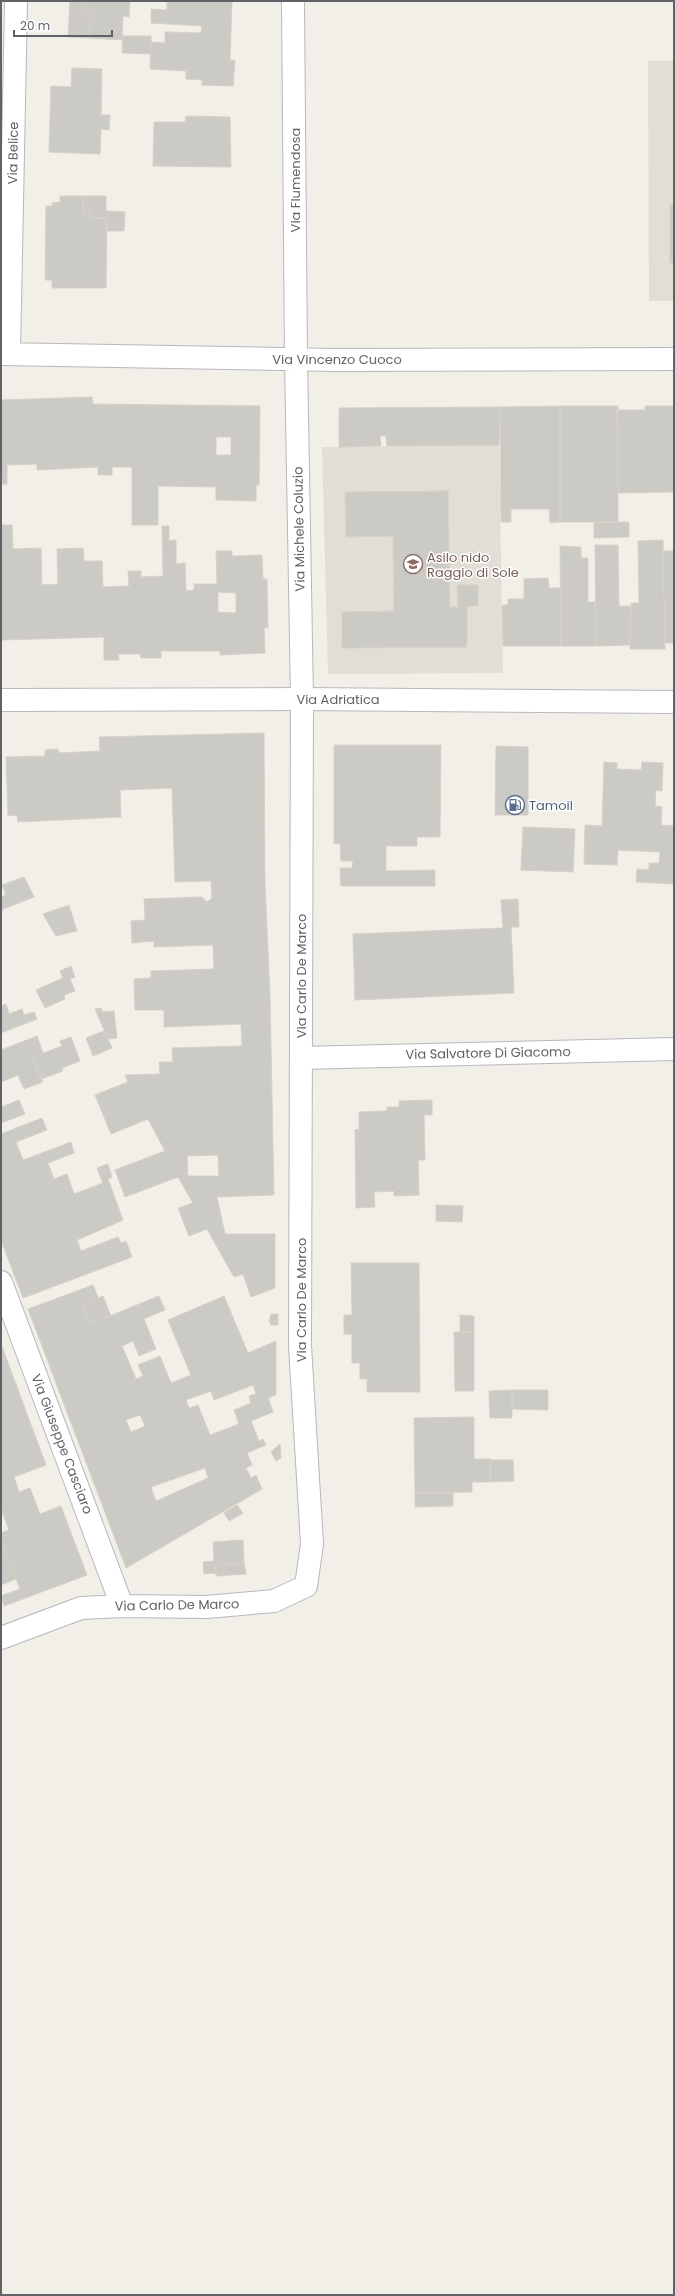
<svg xmlns="http://www.w3.org/2000/svg" width="675" height="2296" viewBox="0 0 675 2296" font-family="Poppins,sans-serif">
	<style>
		.education { fill: #e1ded6 }
		.building { fill: #cccac5; stroke: #d6d1c6; fill-rule: evenodd }
		.lines { fill: none; stroke-linecap: round; stroke-linejoin: round }
		.minor-casing { stroke: #b5b8bc; stroke-width: 24 }
		.tertiary-casing { stroke: #b5b8bc; stroke-width: 24 }
		.minor { stroke: #fff; stroke-width: 22 }
		.tertiary { stroke: #fff; stroke-width: 22 }
		.labels { text-anchor: middle; dominant-baseline: central; stroke-width: 3; stroke-linejoin: round; paint-order: stroke }
		.street-label { font-size: 13px; fill: #5f6368; stroke: #fff }
		.education-label { font-size: 13px; fill: #785e54; stroke: #fff; text-anchor: start }
		.service-label { font-size: 13px; fill: #4e5e75; stroke: #fff; text-anchor: start }
	</style>
	<rect width="100%" height="100%" fill="#f1efe8"/>
	<path class="education" d="M 648,61 L 674,61 L 674,301 L 649,301 Z
		M 499,445 L 503,673 L 328,674 L 322,447 Z"/>
	<path class="building" d="M 70,1 L 86,1 L 85,12 L 91,13 L 89,38 L 68,37 Z
		M 86,1 L 130,1 L 129,17 L 123,16 L 122,40 L 89,38 L 91,13 L 85,12 Z
		M 167,1 L 232,1 L 230,60 L 235,60 L 233,86 L 202,85 L 202,80 L 186,79 L 186,71 L 150,69 L 151,42 L 165,43 L 165,32 L 201,33 L 202,26 L 151,23 L 151,9 L 167,10 Z
		M 123,36 L 151,36 L 151,54 L 122,53 Z
		M 72,68 L 102,69 L 101,115 L 110,115 L 109,130 L 101,129 L 100,154 L 49,152 L 51,86 L 71,87 Z
		M 186,116 L 230,117 L 231,167 L 153,166 L 154,122 L 185,122 Z
		M 60,196 L 83,196 L 83,213 L 90,213 L 90,218 L 107,218 L 106,288 L 52,288 L 52,280 L 45,280 L 46,206 L 52,206 L 52,203 L 60,202 Z
		M 83,196 L 106,196 L 106,211 L 125,212 L 124,231 L 107,231 L 107,218 L 90,218 L 90,213 L 83,213 Z
		M 670,205 L 674,205 L 674,263 L 670,263 Z
		M 92,397 L 93,404 L 260,406 L 259,485 L 256,485 L 256,501 L 216,500 L 216,487 L 158,486 L 158,525 L 132,525 L 132,467 L 112,467 L 112,475 L 98,475 L 98,467 L 37,470 L 37,464 L 7,465 L 7,484 L 1,484 L 1,400 ZM 216,437 L 231,437 L 231,455 L 216,455 Z
		M 560,406 L 618,406 L 618,522 L 560,522 Z
		M 560,406 L 560,522 L 550,523 L 549,509 L 511,509 L 511,522 L 501,522 L 500,407 Z
		M 645,406 L 674,406 L 674,492 L 618,493 L 617,410 L 645,410 Z
		M 500,407 L 499,445 L 387,446 L 386,436 L 380,436 L 381,446 L 339,447 L 339,408 Z
		M 448,491 L 450,607 L 458,607 L 457,585 L 478,585 L 478,606 L 467,606 L 467,647 L 342,648 L 342,612 L 394,611 L 393,536 L 346,537 L 345,492 Z
		M 594,522 L 629,522 L 629,537 L 594,538 Z
		M 1,525 L 12,525 L 13,549 L 41,548 L 42,585 L 58,584 L 57,549 L 83,548 L 84,561 L 102,561 L 103,587 L 129,586 L 128,571 L 141,571 L 141,577 L 163,576 L 162,526 L 169,526 L 169,541 L 176,540 L 176,564 L 185,563 L 186,591 L 194,590 L 194,584 L 217,584 L 216,551 L 232,551 L 232,556 L 262,555 L 263,579 L 267,579 L 268,628 L 264,628 L 265,653 L 220,655 L 220,651 L 161,651 L 161,658 L 141,658 L 140,654 L 118,654 L 119,660 L 104,660 L 104,637 L 1,640 ZM 218,592 L 236,593 L 236,613 L 218,612 Z
		M 663,540 L 665,649 L 630,649 L 631,603 L 639,603 L 638,541 Z
		M 595,545 L 618,545 L 619,606 L 630,606 L 630,645 L 596,646 Z
		M 560,546 L 581,547 L 581,558 L 588,558 L 588,602 L 595,602 L 596,646 L 561,646 Z
		M 663,551 L 674,551 L 674,643 L 665,643 Z
		M 548,578 L 549,588 L 561,588 L 561,646 L 503,646 L 502,605 L 508,605 L 508,599 L 524,599 L 524,579 Z
		M 264,733 L 265,883 L 270,996 L 274,1195 L 217,1197 L 225,1234 L 275,1234 L 275,1288 L 251,1297 L 243,1274 L 234,1277 L 207,1229 L 189,1236 L 178,1208 L 193,1203 L 178,1177 L 125,1197 L 115,1170 L 165,1151 L 148,1119 L 111,1134 L 95,1095 L 128,1082 L 125,1075 L 160,1074 L 159,1062 L 173,1062 L 172,1048 L 242,1046 L 241,1024 L 164,1027 L 164,1010 L 135,1010 L 134,979 L 151,978 L 151,971 L 214,969 L 213,945 L 154,947 L 154,941 L 132,943 L 131,921 L 145,920 L 144,899 L 202,897 L 207,902 L 212,898 L 211,881 L 175,882 L 172,788 L 120,790 L 121,817 L 18,822 L 17,815 L 8,816 L 6,757 L 45,756 L 45,750 L 58,749 L 59,753 L 100,751 L 99,737 ZM 218,1155 L 219,1176 L 188,1176 L 187,1156 Z
		M 334,745 L 441,745 L 440,837 L 417,837 L 417,846 L 386,846 L 386,871 L 435,870 L 435,886 L 341,886 L 340,868 L 352,868 L 353,861 L 341,861 L 340,843 L 334,844 Z
		M 496,746 L 528,747 L 528,815 L 495,815 Z
		M 604,762 L 617,763 L 617,769 L 641,770 L 642,762 L 663,763 L 662,791 L 656,790 L 655,806 L 662,807 L 661,825 L 674,826 L 674,884 L 636,882 L 637,869 L 649,870 L 649,863 L 659,863 L 660,852 L 618,850 L 617,865 L 584,864 L 585,825 L 602,826 Z
		M 523,827 L 575,829 L 573,872 L 521,870 Z
		M 24,877 L 34,897 L 1,910 L 1,897 L 6,895 L 2,885 Z
		M 518,899 L 519,927 L 511,927 L 514,993 L 355,1000 L 353,934 L 503,928 L 501,900 Z
		M 69,905 L 77,931 L 56,936 L 43,914 Z
		M 71,966 L 75,977 L 70,979 L 75,991 L 64,995 L 65,999 L 45,1008 L 36,990 L 63,978 L 60,971 Z
		M 6,1004 L 9,1014 L 22,1009 L 24,1015 L 34,1012 L 37,1019 L 1,1033 L 1,1006 Z
		M 101,1008 L 102,1012 L 114,1011 L 117,1038 L 108,1039 L 95,1009 Z
		M 104,1031 L 112,1048 L 93,1056 L 86,1038 Z
		M 37,1036 L 43,1053 L 33,1057 L 43,1082 L 24,1089 L 18,1075 L 1,1082 L 1,1050 Z
		M 71,1037 L 80,1061 L 62,1068 L 63,1071 L 41,1079 L 33,1057 L 62,1046 L 60,1041 Z
		M 19,1100 L 25,1114 L 1,1123 L 1,1103 L 2,1107 Z
		M 432,1100 L 432,1115 L 424,1115 L 425,1160 L 418,1160 L 419,1195 L 394,1196 L 394,1191 L 374,1192 L 375,1207 L 356,1208 L 355,1130 L 359,1129 L 359,1112 L 387,1111 L 387,1107 L 399,1107 L 399,1101 Z
		M 42,1118 L 47,1130 L 16,1142 L 23,1160 L 71,1142 L 74,1153 L 48,1163 L 54,1179 L 67,1174 L 74,1194 L 103,1183 L 97,1168 L 108,1164 L 112,1177 L 108,1179 L 123,1220 L 77,1240 L 81,1251 L 118,1237 L 121,1243 L 126,1241 L 132,1257 L 23,1298 L 1,1240 L 1,1134 Z
		M 436,1205 L 463,1206 L 462,1222 L 436,1221 Z
		M 351,1263 L 419,1263 L 420,1392 L 367,1392 L 367,1379 L 360,1379 L 360,1363 L 352,1363 L 352,1334 L 344,1334 L 344,1315 L 352,1315 Z
		M 93,1285 L 98,1298 L 82,1305 L 90,1324 L 159,1296 L 165,1310 L 144,1319 L 156,1349 L 139,1356 L 133,1341 L 122,1346 L 136,1379 L 143,1376 L 138,1365 L 160,1356 L 171,1383 L 191,1375 L 168,1320 L 224,1296 L 248,1353 L 276,1341 L 276,1395 L 268,1398 L 273,1412 L 251,1421 L 259,1441 L 263,1439 L 266,1445 L 247,1453 L 252,1465 L 246,1468 L 251,1478 L 256,1475 L 262,1489 L 126,1568 L 28,1309 ZM 253,1385 L 256,1394 L 249,1396 L 251,1403 L 234,1410 L 239,1424 L 210,1435 L 198,1405 L 189,1408 L 186,1400 L 211,1391 L 214,1400 ZM 140,1415 L 145,1426 L 131,1432 L 126,1420 ZM 205,1468 L 208,1478 L 156,1501 L 151,1487 Z
		M 103,1296 L 111,1316 L 90,1324 L 82,1305 Z
		M 271,1314 L 278,1314 L 278,1325 L 271,1325 L 269,1321 Z
		M 460,1315 L 474,1316 L 474,1332 L 460,1332 Z
		M 454,1332 L 474,1332 L 474,1391 L 455,1391 Z
		M 1,1344 L 46,1465 L 14,1477 L 19,1492 L 30,1488 L 40,1514 L 61,1506 L 87,1575 L 4,1606 L 1,1596 L 20,1589 L 3,1544 L 1,1545 L 1,1533 L 9,1530 L 1,1509 Z
		M 512,1390 L 548,1390 L 548,1410 L 512,1409 Z
		M 512,1390 L 512,1418 L 490,1418 L 489,1391 Z
		M 474,1417 L 474,1459 L 490,1459 L 490,1482 L 472,1482 L 472,1492 L 415,1493 L 414,1418 Z
		M 280,1444 L 281,1458 L 276,1461 L 271,1452 Z
		M 490,1460 L 513,1460 L 514,1481 L 490,1482 Z
		M 415,1493 L 453,1493 L 453,1506 L 415,1507 Z
		M 237,1505 L 243,1513 L 229,1521 L 224,1513 Z
		M 243,1540 L 244,1563 L 216,1565 L 216,1573 L 204,1574 L 203,1562 L 214,1561 L 213,1542 Z
		M 3,1544 L 16,1579 L 1,1585 L 1,1545 Z
		M 244,1563 L 246,1574 L 216,1576 L 216,1565 Z"/>
	<g class="lines">
		<defs>
			<path id="minor" d="M 1,354 L 336,360 L 674,359
				M 9,354 L 16,1
				M 301,1058 L 674,1049
				M 1,1282 L 122,1606
				M 1,1638 L 81,1608 L 122,1606 L 207,1607 L 274,1601 L 306,1586 L 312,1544 L 300,1346 L 302,699 L 296,359 L 293,1"/>
			<path id="tertiary" d="M 1,700 L 302,699 L 674,702"/>
		</defs>
		<use href="#minor" class="minor-casing"/>
		<use href="#tertiary" class="tertiary-casing"/>
		<use href="#minor" class="minor"/>
		<use href="#tertiary" class="tertiary"/>
	</g>
	<defs>
		<symbol id="school-ring" viewBox="-11 -11 22 22"><circle r="9.5" fill="#fff" stroke="#8d6e63" stroke-width="1.5"/><path d="M0-5L7-2L0 1L-7-2ZM-4 1L0 2.5L4 1V4Q0 6-4 4Z" fill="#8d6e63"/></symbol>
		<symbol id="fuel-ring" viewBox="-11 -11 22 22"><circle r="9.5" fill="#fff" stroke="#5c6f8a" stroke-width="1.5"/><path d="M-5.5-6h7V0h2V4h1.3V-2.5L3-4.5l.8-.8L6-3V5H2.5V1h-1V6h-7ZM-4.2-4.7v3.2H.2V-4.7Z" fill="#5c6f8a"/></symbol>
	</defs>
	<g fill-rule="evenodd">
		<use href="#school-ring" x="402" y="553" width="22" height="22"/>
		<use href="#fuel-ring" x="504" y="794" width="22" height="22"/>
	</g>
	<g class="labels">
		<g class="street-label">
			<text transform="translate(13 153) rotate(-89)">Via Belice</text>
			<text transform="translate(295 180) rotate(-90)">Via Flumendosa</text>
			<text x="337" y="359">Via Vincenzo Cuoco</text>
			<text transform="translate(299 529) rotate(-91)">Via Michele Coluzio</text>
			<text x="338" y="699">Via Adriatica</text>
			<text transform="translate(301 976) rotate(-90)">Via Carlo De Marco</text>
			<text transform="translate(488 1053) rotate(-1)">Via Salvatore Di Giacomo</text>
			<text transform="translate(301 1300) rotate(-90)">Via Carlo De Marco</text>
			<text transform="translate(62 1444) rotate(69)">Via Giuseppe Casciaro</text>
			<text transform="translate(177 1605) rotate(-1)">Via Carlo De Marco</text>
		</g>
		<g class="education-label">
			<text x="427" y="557">Asilo nido<tspan x="427" dy="15">Raggio di Sole</tspan></text>
		</g>
		<g class="service-label">
			<text x="529" y="805">Tamoil</text>
		</g>
	</g>
	<rect width="675" height="2296" fill="none" stroke="#5f6368" stroke-width="4"/>
	<path d="M14 30v6h98v-6" fill="none" stroke="#5f6368" stroke-width="2"/>
	<text x="20" y="30" font-size="12" fill="#5f6368" stroke="#ffffff" stroke-width="3" paint-order="stroke">20 m</text>
</svg>
